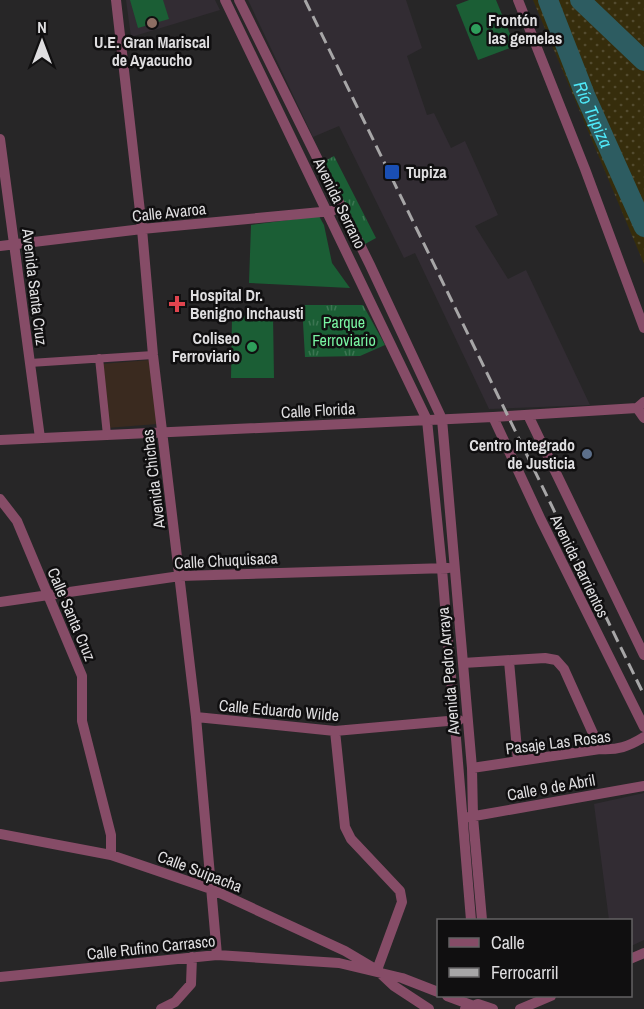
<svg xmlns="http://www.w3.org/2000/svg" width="644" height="1009" viewBox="0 0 644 1009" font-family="'Archivo Narrow',sans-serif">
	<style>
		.commercial { fill: #3a2a1f }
		.built { fill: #322c33 }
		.grass { fill: url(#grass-tufts) }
		.sand { fill: url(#sand-dots) }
		.pitch { fill: #1b5e35 }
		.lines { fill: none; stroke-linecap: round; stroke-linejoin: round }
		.river { stroke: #2d5c61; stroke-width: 20 }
		.pedestrian { stroke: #864c67; stroke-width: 8 }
		.minor { stroke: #864c67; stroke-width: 10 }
		.rail { stroke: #a7a6a7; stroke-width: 3; stroke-dasharray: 12 6; stroke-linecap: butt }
		.education-dot { fill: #8d6e63; stroke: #100f10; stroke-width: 2 }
		.leisure-dot { fill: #2e9e5b; stroke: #100f10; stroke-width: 2 }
		.transit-dot { fill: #1a4fb4; stroke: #100f10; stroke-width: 2 }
		.health-dot { fill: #e0444e; stroke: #100f10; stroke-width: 2 }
		.service-dot { fill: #5c6f8a; stroke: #100f10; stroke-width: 2 }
		.labels { text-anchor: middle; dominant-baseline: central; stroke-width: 5; stroke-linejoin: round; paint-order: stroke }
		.poi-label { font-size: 16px; font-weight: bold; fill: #dfdee0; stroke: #100f10; text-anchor: start }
		.street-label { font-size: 16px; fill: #dfdee0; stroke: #100f10 }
		.park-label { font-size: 16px; fill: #79f4a2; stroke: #100f10 }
		.water-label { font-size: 18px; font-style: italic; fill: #4fe9f9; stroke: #100f10 }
	</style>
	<defs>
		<pattern id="grass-tufts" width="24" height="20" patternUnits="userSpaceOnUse" patternTransform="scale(1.5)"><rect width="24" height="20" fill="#1b5e35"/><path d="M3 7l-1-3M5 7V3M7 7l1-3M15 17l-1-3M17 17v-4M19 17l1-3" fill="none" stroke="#3c7552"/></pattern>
		<pattern id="sand-dots" width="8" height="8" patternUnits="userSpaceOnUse" patternTransform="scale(1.5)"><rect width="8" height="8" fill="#362d0c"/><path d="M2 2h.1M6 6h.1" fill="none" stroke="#534b2f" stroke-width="1.8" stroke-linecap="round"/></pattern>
	</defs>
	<rect width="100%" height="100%" fill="#272627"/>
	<path class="commercial" d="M 150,360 L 157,424 L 107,428 L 101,364 Z"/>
	<path class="built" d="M 126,0 L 215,0 L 220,10 L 131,37 Z
		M 248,0 L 406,0 L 422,48 L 407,56 L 427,115 L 434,113 L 451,148 L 465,141 L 498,215 L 475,226 L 508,279 L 526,270 L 590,405 L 489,409 L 415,253 L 404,258 L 339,126 L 313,137 Z
		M 644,793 L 644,940 L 631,946 L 630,920 L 609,920 L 594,804 Z"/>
	<path class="grass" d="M 334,156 L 376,238 L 365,244 L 323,162 Z
		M 302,305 L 363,305 L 385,345 L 360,356 L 305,357 Z"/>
	<path class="sand" d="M 533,0 L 644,0 L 644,264 Z"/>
	<path class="pitch" d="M 130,0 L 163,0 L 169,19 L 138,28 Z
		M 469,0 L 496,0 L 515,46 L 478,60 L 456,5 Z
		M 319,216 L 324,225 L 332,263 L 350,288 L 249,283 L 251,225 Z
		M 273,315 L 274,378 L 231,378 L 232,316 Z"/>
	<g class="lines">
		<g class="river">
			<path id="s1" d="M 548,0 L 585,95 L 644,227"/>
			<path d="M 580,0 L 644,61"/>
		</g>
		<path class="pedestrian" d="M 99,358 L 107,435
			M 30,363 L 153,355"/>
		<path class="minor" d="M 116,0 L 142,229 L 153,355 L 196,717 L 217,955
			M 225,0 L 427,420 L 442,569 L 471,920
			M 239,0 L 370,265 L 442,419 L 472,768 L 473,817 L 482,920
			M 518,0 L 585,169 L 644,328
			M 0,139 L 40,438
			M 0,246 L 142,229 L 332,211
			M 644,402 L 637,408 L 644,418
			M 528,415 L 644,655
			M 493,417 L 541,520 L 644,727
			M 0,440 L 493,417 L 637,408
			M 0,499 L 17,521 L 82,676 L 82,721 L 111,835 L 111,855
			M 0,602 L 180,576 L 448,568
			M 509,661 L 518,761
			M 463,663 L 545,658 L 556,660 L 564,669 L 600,749
			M 196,717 L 335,731 L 459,720
			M 335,731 L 345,827 L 351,839 L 400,891 L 402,902 L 377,970
			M 472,768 L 600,749 C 618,750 628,747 644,737
			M 469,817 L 644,786
			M 0,834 L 111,855 L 211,889 L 345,951 L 377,970 L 394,986 L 429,1009
			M 630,959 L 644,953
			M 0,977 L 217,955 L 339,963 L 402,978 L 438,992
			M 447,996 L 471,1005
			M 161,1009 L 175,1002 L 191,984 L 192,957
			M 465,1009 L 478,1004 L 493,1009
			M 520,1009 L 551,996"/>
		<path class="rail" d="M 305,0 L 644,695"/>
	</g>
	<circle class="education-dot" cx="152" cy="23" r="6"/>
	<g class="leisure-dot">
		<circle cx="476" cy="29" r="6"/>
		<circle cx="252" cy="347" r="6"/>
	</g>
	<rect class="transit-dot" x="384" y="164" width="16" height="16" rx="3"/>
	<path class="health-dot" d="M174 295h6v6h6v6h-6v6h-6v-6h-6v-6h6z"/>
	<circle class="service-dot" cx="587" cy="454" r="6"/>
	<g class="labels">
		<g class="poi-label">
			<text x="488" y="20">Frontón<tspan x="488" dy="18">las gemelas</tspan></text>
			<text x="152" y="42" text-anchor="middle">U.E. Gran Mariscal<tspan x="152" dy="18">de Ayacucho</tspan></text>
			<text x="406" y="172">Tupiza</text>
			<text x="190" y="295">Hospital Dr.<tspan x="190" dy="18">Benigno Inchausti</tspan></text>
			<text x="240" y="338" text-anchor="end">Coliseo<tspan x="240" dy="18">Ferroviario</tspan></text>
			<text x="575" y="445" text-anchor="end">Centro Integrado<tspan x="575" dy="18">de Justicia</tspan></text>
		</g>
		<g class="street-label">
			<text transform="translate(340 203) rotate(64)">Avenida Serrano</text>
			<text transform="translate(169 212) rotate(-6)">Calle Avaroa</text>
			<text transform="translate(35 287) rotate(83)">Avenida Santa Cruz</text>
			<text transform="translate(318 410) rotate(-3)">Calle Florida</text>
			<text transform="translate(153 479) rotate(-97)">Avenida Chichas</text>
			<text transform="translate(226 560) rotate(-3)">Calle Chuquisaca</text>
			<text transform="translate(580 566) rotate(64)">Avenida Barrientos</text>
			<text transform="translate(72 614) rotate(67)">Calle Santa Cruz</text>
			<text transform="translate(448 671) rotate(-95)">Avenida Pedro Arraya</text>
			<text transform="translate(279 710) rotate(5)">Calle Eduardo Wilde</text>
			<text transform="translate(558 742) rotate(-7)">Pasaje Las Rosas</text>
			<text transform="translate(551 787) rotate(-10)">Calle 9 de Abril</text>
			<text transform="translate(200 871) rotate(21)">Calle Suipacha</text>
			<text transform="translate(151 947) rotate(-6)">Calle Rufino Carrasco</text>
		</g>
		<g class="park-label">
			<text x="344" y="322">Parque<tspan x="344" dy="18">Ferroviario</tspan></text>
		</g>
		<g class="water-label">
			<text stroke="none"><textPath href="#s1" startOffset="123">Río Tupiza</textPath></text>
		</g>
	</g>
	<rect x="437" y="919" width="195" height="78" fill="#100f10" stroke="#636263" stroke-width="1.5"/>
	<rect x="449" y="938" width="30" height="9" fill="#864c67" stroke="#636263" stroke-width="1.5"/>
	<text x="491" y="949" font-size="18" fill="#dfdee0">Calle</text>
	<rect x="449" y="968" width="30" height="9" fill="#a7a6a7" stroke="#636263" stroke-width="1.5"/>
	<text x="491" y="979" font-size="18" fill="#dfdee0">Ferrocarril</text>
	<g transform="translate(42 42)" stroke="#100f10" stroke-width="4.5" paint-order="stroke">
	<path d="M0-4.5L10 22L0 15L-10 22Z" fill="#dfdee0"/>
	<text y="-9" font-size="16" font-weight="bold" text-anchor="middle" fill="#dfdee0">N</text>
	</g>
</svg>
